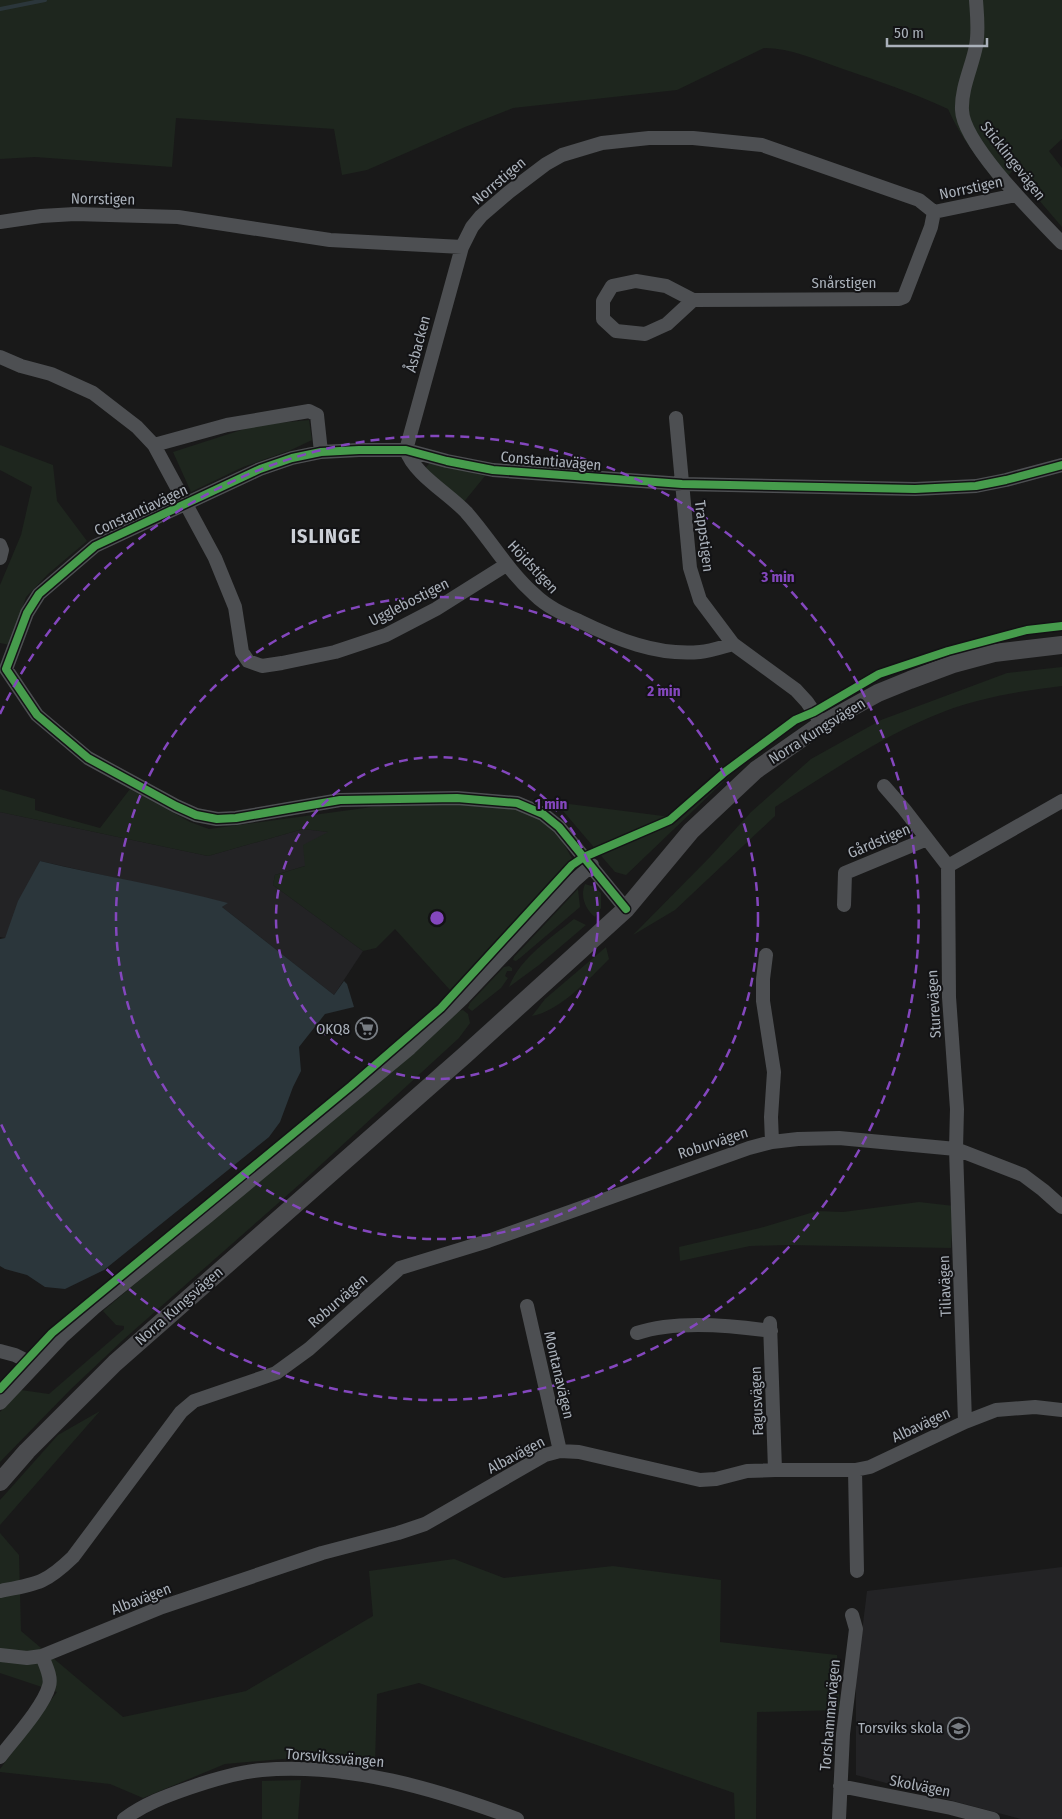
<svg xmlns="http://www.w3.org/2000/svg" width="1062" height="1819" viewBox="0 0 1062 1819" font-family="'Fira Sans Condensed',sans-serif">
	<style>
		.built { fill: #232325 }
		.green { fill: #1e261e }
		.water { fill: #2b363b }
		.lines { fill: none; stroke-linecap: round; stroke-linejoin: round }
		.stream { stroke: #2b363b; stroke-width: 4 }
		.minor { stroke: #4d4f52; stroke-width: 14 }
		.major { stroke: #4a4b4e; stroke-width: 18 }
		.cycleway-casing { stroke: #131315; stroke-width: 11 }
		.cycleway { stroke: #469c4c; stroke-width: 8 }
		.ring { fill: none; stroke: #8447be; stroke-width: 2.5; stroke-dasharray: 9 6 }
		.labels { text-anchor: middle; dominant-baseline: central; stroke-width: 4; stroke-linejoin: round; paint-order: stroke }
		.street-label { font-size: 15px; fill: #aab1ba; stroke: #131315 }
		.poi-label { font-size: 15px; fill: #aab1ba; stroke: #131315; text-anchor: end }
		.district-label { font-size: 20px; font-weight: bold; letter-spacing: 1px; fill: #cbcfd6; stroke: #131315 }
		.centre { fill: #8447be; stroke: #131315; stroke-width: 2.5 }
		.ring-label { font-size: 15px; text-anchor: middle; font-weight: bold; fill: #8447be; stroke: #131315; stroke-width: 4; stroke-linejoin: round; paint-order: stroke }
	</style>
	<rect width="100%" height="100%" fill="#191919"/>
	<path class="built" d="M 0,812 L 208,856 L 303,829 L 329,832 L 305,866 L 275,875 L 273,885 L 363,951 L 334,995 L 222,907 L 227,903 L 40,861 L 5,938 L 0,937 Z
		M 1062,1567 L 1062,1819 L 1021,1819 L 856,1775 L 856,1681 L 867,1591 Z"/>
	<path class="green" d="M 0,0 L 1062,0 L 1062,139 L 1049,151 L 1062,168 L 1062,227 L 1013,170 L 999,187 C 981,162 960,137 948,109 C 914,93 878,81 843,69 C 817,60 791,48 764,48 L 677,90 L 513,108 L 465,127 L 367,170 L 342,175 L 334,129 L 176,118 L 172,167 L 35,157 L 0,159 Z
		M 309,420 L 312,440 L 291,450 L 243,467 L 191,492 L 173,452 L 257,425 Z
		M 0,445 L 53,465 L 57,501 L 87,541 L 48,574 L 26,597 L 10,645 L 0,643 L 0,585 L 21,535 L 32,487 L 0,470 Z
		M 431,462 L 485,476 L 463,503 L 424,469 Z
		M 1062,667 L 1062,686 C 1022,691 981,697 943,712 C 883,735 829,773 775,807 L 775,816 L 675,910 L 633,935 L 710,857 L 751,812 L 811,759 L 881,720 L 1007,673 Z
		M 737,756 L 743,763 L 626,875 L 615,872 L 563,811 L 530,799 L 671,817 Z
		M 0,789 L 35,799 L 35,810 L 100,828 L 130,789 L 190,822 L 209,829 L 387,805 L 473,802 L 514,807 L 544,822 L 562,841 L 573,860 L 450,990 L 395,929 L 376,948 L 363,951 L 273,885 L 275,875 L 305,866 L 303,845 L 328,832 L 303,829 L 208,856 L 0,812 Z
		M 585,884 L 595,887 L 601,893 L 601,908 L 595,917 C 585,909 580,896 585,884 Z
		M 578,889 L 580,907 L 520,958 L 516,961 L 513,960 L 514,957 Z
		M 574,919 L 586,925 L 539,965 L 509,987 C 520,958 551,938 574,919 Z
		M 606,947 L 609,959 C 589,979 560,1011 532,1016 L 545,999 Z
		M 509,966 L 512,968 L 512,971 L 507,971 L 505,976 L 508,978 L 501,988 L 472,1011 L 468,1008 L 470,1003 L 504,967 Z
		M 463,1010 L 468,1014 L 470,1023 L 459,1038 L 301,1183 L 123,1340 L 70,1390 L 0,1462 L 0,1412 L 21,1390 L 49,1394 L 124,1329 L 124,1326 L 116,1325 L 103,1311 L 459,1011 Z
		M 919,1202 L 954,1206 L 951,1248 L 787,1245 L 750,1246 L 680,1261 L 679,1247 L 760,1228 L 817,1211 L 843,1212 Z
		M 100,1411 L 0,1525 L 0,1500 L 58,1435 Z
		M 0,1533 L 19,1555 L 21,1631 L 123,1717 L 246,1691 L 373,1616 L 369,1571 L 454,1559 L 504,1578 L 613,1566 L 721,1580 L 720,1642 L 837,1655 L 840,1710 L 757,1712 L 756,1819 L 735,1819 L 734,1793 L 419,1683 L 377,1694 L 375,1764 L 294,1758 L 225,1764 L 143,1798 L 110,1784 L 0,1772 L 0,1769 L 57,1692 L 0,1673 Z
		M 301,1780 L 298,1819 L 262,1819 L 262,1781 Z"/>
	<path class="water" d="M 40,861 C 102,876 165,886 228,903 L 222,907 L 334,995 L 344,981 L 347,984 L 354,1007 L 325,1014 L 299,1047 L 301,1071 L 293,1087 L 280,1122 L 269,1137 L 104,1270 L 65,1289 L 45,1287 L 27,1275 L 5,1269 L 0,1266 L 0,939 L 5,938 L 18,901 Z"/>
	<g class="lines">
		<path class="stream" d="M 0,9 L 45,0"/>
		<path class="minor" d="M 976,0 C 977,15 979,31 976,46 C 972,67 961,88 962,110 C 963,144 1037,217 1062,243
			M 0,222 L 41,216 L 75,214 L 178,217 L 330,240 L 462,247 L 472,227 L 481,216 L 509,192 L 546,164 L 562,155 L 602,143 L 649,138 L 693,138 L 762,145 L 919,200 L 934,212 L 1016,195
			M 462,247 L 406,450 C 414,474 448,493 466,512 C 490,539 507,570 534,594 C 547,607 563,614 579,621 C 616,639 657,656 700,652 C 711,651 722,647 733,644
			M 636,281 L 666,286 L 693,300 L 667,324 L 645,334 L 616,331 L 603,319 L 603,301 L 612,286 Z
			M 693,300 L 899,299 L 904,297 L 931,227 L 934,212
			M 0,357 L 21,366 L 51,374 L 93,393 L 137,427 L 154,445 L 215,558 L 235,607 L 242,652 L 248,661 L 262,666 L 282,663 L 335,652 L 386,635 L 436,609 L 506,565
			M 676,418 L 690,568 L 700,600 L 733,644 L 796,690 L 807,702 L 822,724
			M 154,445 L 227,425 L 309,411 L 317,415 L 321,452
			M 0,545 L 2,550 L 0,558
			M 884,786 L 904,809 L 948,866
			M 1062,801 L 948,866 L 949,997 L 957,1109 L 956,1149 L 1023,1175 L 1043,1190 L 1062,1207
			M 844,905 L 845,873 L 927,839
			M 626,909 L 559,827 L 543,814 L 517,803 L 457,798 L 340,800 L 236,818 L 217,819 L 196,815 L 176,806 L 88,758 L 37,715 L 6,669 L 27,613 L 39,594 L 95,546 L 260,469 L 292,458 L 321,452 L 359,450 L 406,450 L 447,461 L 493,470 L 682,484 L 915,489 L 976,486 L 1006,480 L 1062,465
			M 766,955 L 763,979 L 763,1001 L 774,1072 L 771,1117 L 772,1142
			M 527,1306 L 560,1451
			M 770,1323 L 775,1470
			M 637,1333 C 676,1320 730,1325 771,1331
			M 0,1351 L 15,1355 L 35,1365
			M 0,1403 L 63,1336 L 95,1307 L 208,1216 L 410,1048 L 462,999 L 575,880 L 592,865
			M 855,1470 L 857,1571
			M 0,1591 C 37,1584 45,1584 73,1557 L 181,1412 L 194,1401 L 276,1373 L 309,1349 L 400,1268 L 488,1241 L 749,1148 L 772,1142 L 798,1139 L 839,1138 L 956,1149 L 965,1422
			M 0,1655 L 27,1658 L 42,1656 L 162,1607 L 322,1553 L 398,1533 L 425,1524 L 545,1455 L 560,1451 L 579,1452 L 700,1480 L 716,1479 L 747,1471 L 775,1470 L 855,1470 L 870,1467 L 965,1422 L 996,1410 L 1035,1407 L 1062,1410
			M 0,1757 C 13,1740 44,1706 49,1686 C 52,1677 45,1664 42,1656
			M 840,1786 L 951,1808 L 993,1819
			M 124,1819 C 144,1804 166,1796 189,1788 C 212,1780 238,1772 262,1770 C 350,1763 436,1789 517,1819
			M 839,1819 L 843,1734 L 856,1629 L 852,1615"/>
		<path class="major" d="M 0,1482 L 27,1451 L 115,1363 L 465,1055 L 626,909 L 691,831 L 756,770 L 822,724 L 878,693 L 910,680 L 953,664 L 994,653 L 1062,645"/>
		<defs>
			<path id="cycleway" d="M 626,909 L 559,827 L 543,814 L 517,803 L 457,798 L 340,800 L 236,818 L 217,819 L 196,815 L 176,806 L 88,758 L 37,715 L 6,669 L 27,613 L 39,594 L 95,546 L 260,469 L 292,458 L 321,452 L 359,450 L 406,450 L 447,461 L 493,470 L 682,484 L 915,489 L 976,486 L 1006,480 L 1062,465
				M 0,1389 L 52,1333 L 351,1086 L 441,1008 L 572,865 L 584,857 L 670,820 L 725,772 L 795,720 L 814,712 L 879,674 L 948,651 L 1027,630 L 1062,626"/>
		</defs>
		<use href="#cycleway" class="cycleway-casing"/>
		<use href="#cycleway" class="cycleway"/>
	</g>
	<g class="ring">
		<circle cx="437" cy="918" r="161"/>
		<circle cx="437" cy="918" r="321"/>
		<path d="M0 714A482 482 0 1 1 0 1122"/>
	</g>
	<defs>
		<symbol id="supermarket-ring" viewBox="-11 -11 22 22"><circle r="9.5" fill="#131315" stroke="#777c82" stroke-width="1.5"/><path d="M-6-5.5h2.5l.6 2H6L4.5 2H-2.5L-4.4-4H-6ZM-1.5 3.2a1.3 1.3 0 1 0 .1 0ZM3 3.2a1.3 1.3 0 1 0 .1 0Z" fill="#777c82"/></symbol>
		<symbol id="school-ring" viewBox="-11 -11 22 22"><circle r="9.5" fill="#131315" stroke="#777c82" stroke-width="1.5"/><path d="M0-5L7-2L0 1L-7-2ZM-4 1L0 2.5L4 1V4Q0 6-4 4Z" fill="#777c82"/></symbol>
	</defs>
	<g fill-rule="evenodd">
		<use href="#supermarket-ring" x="354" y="1016" width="25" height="25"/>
		<use href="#school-ring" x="946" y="1716" width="25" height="25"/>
	</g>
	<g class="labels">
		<g class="street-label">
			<text transform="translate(1013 161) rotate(52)">Sticklingevägen</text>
			<text transform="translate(499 181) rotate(-40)">Norrstigen</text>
			<text transform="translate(971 188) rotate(-12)">Norrstigen</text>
			<text transform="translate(103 199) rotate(1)">Norrstigen</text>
			<text x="844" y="283">Snårstigen</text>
			<text transform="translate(418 344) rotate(-75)">Åsbacken</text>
			<text transform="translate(551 461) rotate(5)">Constantiavägen</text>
			<text transform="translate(141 510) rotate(-25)">Constantiavägen</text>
			<text transform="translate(704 536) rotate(83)">Trappstigen</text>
			<text transform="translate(533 567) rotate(47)">Höjdstigen</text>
			<text transform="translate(409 602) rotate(-27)">Ugglebostigen</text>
			<text transform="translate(817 731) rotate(-32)">Norra Kungsvägen</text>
			<text transform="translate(879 841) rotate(-23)">Gårdstigen</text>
			<text transform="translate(934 1004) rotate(-93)">Sturevägen</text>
			<text transform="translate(713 1143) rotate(-18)">Roburvägen</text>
			<text transform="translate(945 1286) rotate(-92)">Tiliavägen</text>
			<text transform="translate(338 1301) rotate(-41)">Roburvägen</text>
			<text transform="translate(179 1306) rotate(-41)">Norra Kungsvägen</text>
			<text transform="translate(559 1375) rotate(77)">Montanavägen</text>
			<text transform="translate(757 1401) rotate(-92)">Fagusvägen</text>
			<text transform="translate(921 1425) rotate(-25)">Albavägen</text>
			<text transform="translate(516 1455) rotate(-28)">Albavägen</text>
			<text transform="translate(141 1599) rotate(-21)">Albavägen</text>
			<text transform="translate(830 1715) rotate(-85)">Torshammarvägen</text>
			<text transform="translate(335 1758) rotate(5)">Torsvikssvängen</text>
			<text transform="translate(920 1786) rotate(11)">Skolvägen</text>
		</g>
		<g class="poi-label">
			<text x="350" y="1029">OKQ8</text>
			<text x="943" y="1728">Torsviks skola</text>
		</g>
		<g class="district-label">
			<text x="326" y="536">ISLINGE</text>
		</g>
	</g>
	<circle cx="437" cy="918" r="8" class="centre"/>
	<g class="ring-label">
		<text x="778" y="582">3 min</text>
		<text x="664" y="696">2 min</text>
		<text x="551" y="809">1 min</text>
	</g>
	<path d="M887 38v8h100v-8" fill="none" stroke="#aab1ba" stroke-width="2.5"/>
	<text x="894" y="38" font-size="15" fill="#aab1ba" stroke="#131315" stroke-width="4" paint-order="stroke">50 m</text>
</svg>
